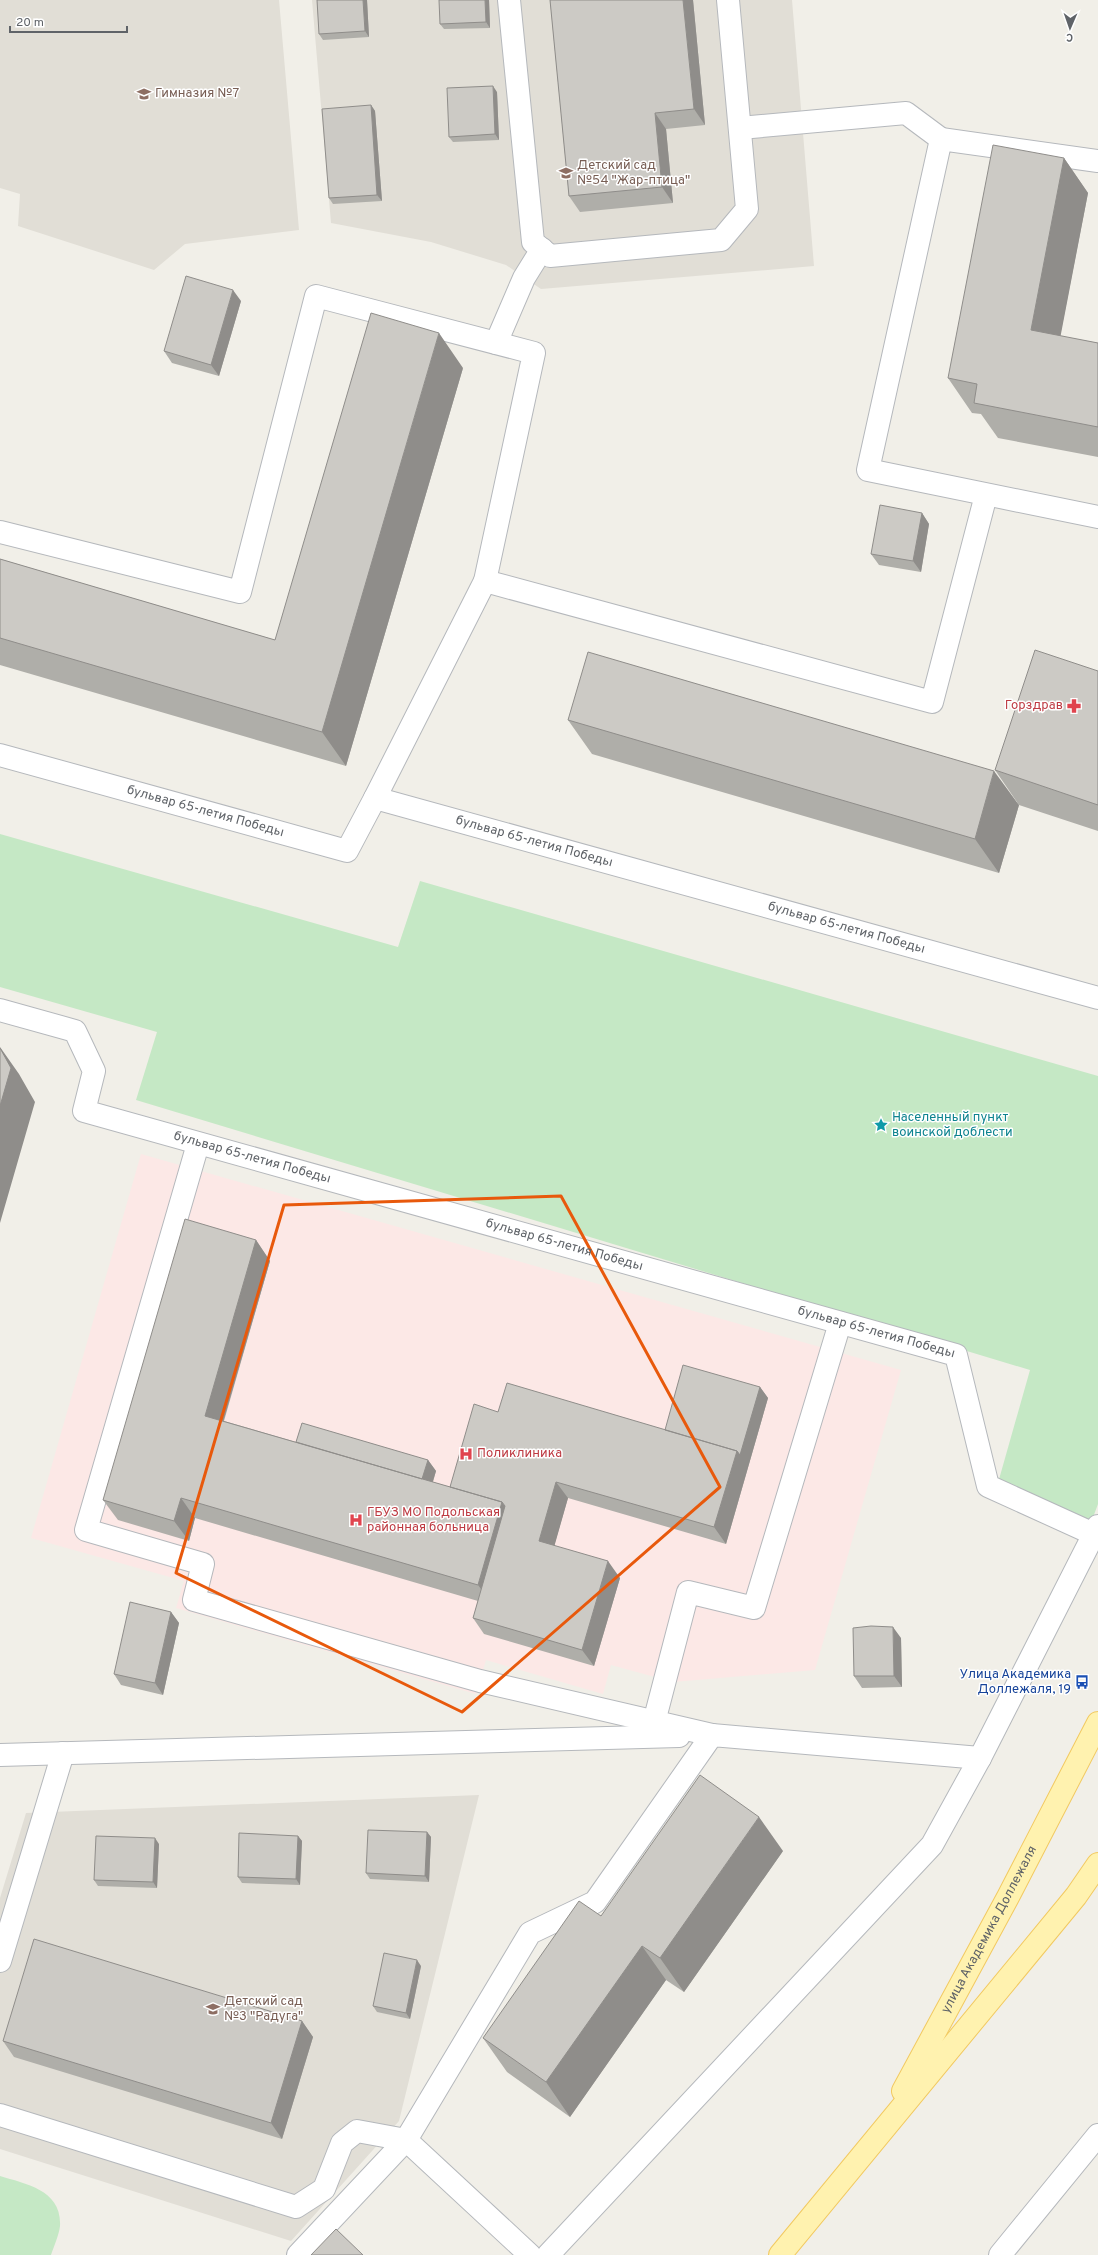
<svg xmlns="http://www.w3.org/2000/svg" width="1098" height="2255" viewBox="0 0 1098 2255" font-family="Overpass,sans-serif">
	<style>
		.education { fill: #e1ded6 }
		.medical { fill: #fce8e6 }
		.green { fill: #c5e8c5 }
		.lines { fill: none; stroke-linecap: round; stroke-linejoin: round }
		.minor-casing { stroke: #b5b8bc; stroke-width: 24 }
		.major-casing { stroke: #f2c960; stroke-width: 24 }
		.minor { stroke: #fff; stroke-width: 22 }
		.major { stroke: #fff2af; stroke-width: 22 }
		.wall { fill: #afaea9 }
		.shaded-wall { fill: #8f8d8a }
		.building { fill: #cccac5; stroke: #8f8d8a }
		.marked { fill: none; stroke: #e8590c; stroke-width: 3; stroke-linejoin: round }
		.labels { text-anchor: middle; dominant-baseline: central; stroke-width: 3; stroke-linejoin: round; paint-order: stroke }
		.education-label { font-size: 13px; fill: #785e54; stroke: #fff; text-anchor: start }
		.health-label { font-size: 13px; fill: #be3a42; stroke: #fff; text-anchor: start }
		.street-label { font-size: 13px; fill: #5f6368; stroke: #fff }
		.culture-label { font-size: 13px; fill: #0d838f; stroke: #fff; text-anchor: start }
		.transit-label { font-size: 13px; fill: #164399; stroke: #fff; text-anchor: end }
	</style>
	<rect width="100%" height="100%" fill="#f1efe8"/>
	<path class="education" d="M 0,0 L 279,0 L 299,230 L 185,244 L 154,270 L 18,226 L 20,194 L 0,188 Z
		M 312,0 L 792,0 L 814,266 L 541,289 L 506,265 L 431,242 L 331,223 Z
		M 479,1795 L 399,2121 L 291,2241 L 0,2149 L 0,1898 L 26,1813 Z"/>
	<path class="medical" d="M 141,1154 L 901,1370 L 815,1670 L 673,1682 L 611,1665 L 603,1694 L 486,1660 L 476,1694 L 176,1608 L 184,1581 L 31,1538 Z"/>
	<path class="green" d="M 0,834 L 398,947 L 420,881 L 1098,1076 L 1098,1504 L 1092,1520 L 996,1490 L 1030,1370 L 136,1100 L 157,1032 L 0,987 Z
		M 0,2176 C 26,2184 62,2190 60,2226 C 59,2235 54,2246 51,2255 L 0,2255 Z"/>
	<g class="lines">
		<defs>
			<g id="minor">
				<path d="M 509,0 L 533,242 L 550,256 L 721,240 L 747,209 L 728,0"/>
				<path d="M 740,128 L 906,113 L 941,139"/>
				<path d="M 1098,161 L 941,139 L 868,470 L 1098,517"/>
				<path d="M 496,343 L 524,278 L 542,249"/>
				<path d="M 0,532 L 240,592 L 316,296 L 534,353 L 485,581"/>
				<path id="s1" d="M 0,755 L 347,851 L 375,798 L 1098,998"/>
				<path d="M 375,798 L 485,581 L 932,702 L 986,495"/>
				<path id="s2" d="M 0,1010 L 75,1031 L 94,1071 L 84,1111 L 956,1355 L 988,1486 L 1098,1536"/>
				<path d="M 198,1144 L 86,1530 L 203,1564 L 194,1600 L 480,1681 L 712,1735"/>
				<path d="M 654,1722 L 688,1592 L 754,1608 L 840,1323"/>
				<path d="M 0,1755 L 679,1736"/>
				<path d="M 0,1961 L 63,1753"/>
				<path d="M 0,2115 L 296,2207 L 324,2189 L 342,2143 L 357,2131 L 406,2140 L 530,2255"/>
				<path d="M 298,2255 L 406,2140 L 530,1933 L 595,1902 L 712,1735 L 980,1758"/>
				<path d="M 548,2255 L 932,1845 L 980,1758 L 1098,1526"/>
				<path d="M 1000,2255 L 1098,2135"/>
			</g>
			<g id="major">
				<path id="s3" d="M 903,2091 L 1008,1897 L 1098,1723"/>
				<path d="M 780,2255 L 1076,1896 L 1098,1864"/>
			</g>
		</defs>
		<use href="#minor" class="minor-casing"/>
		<use href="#major" class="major-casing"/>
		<use href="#minor" class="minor"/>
		<use href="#major" class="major"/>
	</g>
	<path class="wall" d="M 317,0 L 367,0 L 369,37 L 323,40 L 319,34 Z
		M 489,0 L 490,28 L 444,29 L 440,24 Z
		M 550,0 L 693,0 L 705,125 L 666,129 L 673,203 L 580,212 L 569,196 Z
		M 497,92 L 499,140 L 453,142 L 449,137 Z
		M 371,105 L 375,111 L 382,201 L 333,204 L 329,198 Z
		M 1064,158 L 1088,193 L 1060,336 L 1098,343 L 1098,457 L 998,438 L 981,414 L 972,413 L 948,378 Z
		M 241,301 L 219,376 L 172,363 L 164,351 Z
		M 463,368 L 346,766 L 0,665 L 0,559 L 275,640 Z
		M 922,513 L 929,524 L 921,572 L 879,565 L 871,554 Z
		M 1098,671 L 1098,831 L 1019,805 L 995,770 Z
		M 568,720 L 1019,805 L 999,873 L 592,754 Z
		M 256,1240 L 270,1261 L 224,1421 L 296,1442 L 428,1460 L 436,1471 L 433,1482 L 450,1487 L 498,1412 L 665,1430 L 760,1387 L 768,1398 L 726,1544 L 568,1498 L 554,1546 L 620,1578 L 594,1666 L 484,1634 L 473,1618 L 478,1601 L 195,1518 L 189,1541 L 118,1520 L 103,1500 Z
		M 171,1612 L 179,1623 L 163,1695 L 121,1685 L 114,1674 Z
		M 901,1638 L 902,1687 L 862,1688 L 854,1676 Z
		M 427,1832 L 431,1837 L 429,1882 L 370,1879 L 366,1873 Z
		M 298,1836 L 302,1841 L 300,1885 L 242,1883 L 238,1877 Z
		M 159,1844 L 157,1888 L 98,1886 L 94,1880 Z
		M 783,1851 L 684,1992 L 666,1980 L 570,2117 L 507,2072 L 483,2038 L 601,1916 Z
		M 421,1966 L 410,2019 L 377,2012 L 373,2006 Z
		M 302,2021 L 313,2037 L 282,2139 L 14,2057 L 3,2041 Z"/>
	<path class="shaded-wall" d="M 363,0 L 367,0 L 369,37 L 365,31 Z
		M 485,0 L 489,0 L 490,28 L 486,22 Z
		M 683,0 L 693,0 L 705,125 L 694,109 Z
		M 493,86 L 497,92 L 499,140 L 495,134 Z
		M 371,105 L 375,111 L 382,201 L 377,195 Z
		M 655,113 L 666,129 L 673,203 L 662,187 Z
		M 1064,158 L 1088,193 L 1055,365 L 1031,330 Z
		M 233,290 L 241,301 L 219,376 L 211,365 Z
		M 439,333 L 463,368 L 346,766 L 322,732 Z
		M 922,513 L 929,524 L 921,572 L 913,561 Z
		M 994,771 L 1019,805 L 999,873 L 975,839 Z
		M 0,1047 L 19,1074 L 35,1102 L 0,1223 Z
		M 256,1240 L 270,1261 L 219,1436 L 205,1416 Z
		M 760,1387 L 768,1398 L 726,1544 L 714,1527 L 737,1451 Z
		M 428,1460 L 436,1471 L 428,1497 L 420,1485 Z
		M 556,1482 L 568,1498 L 551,1558 L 539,1541 Z
		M 181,1498 L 195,1518 L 189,1541 L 174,1521 Z
		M 502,1502 L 517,1523 L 493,1605 L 478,1585 Z
		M 608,1561 L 620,1578 L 594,1666 L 582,1650 Z
		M 171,1612 L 179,1623 L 163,1695 L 155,1683 Z
		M 893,1627 L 901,1638 L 902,1687 L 894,1676 Z
		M 759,1817 L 783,1851 L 684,1992 L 660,1958 Z
		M 427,1832 L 431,1837 L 429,1882 L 425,1876 Z
		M 298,1836 L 302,1841 L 300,1885 L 296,1879 Z
		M 155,1838 L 159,1844 L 157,1888 L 153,1882 Z
		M 642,1946 L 666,1980 L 570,2117 L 546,2082 Z
		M 417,1960 L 421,1966 L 410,2019 L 406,2013 Z
		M 302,2021 L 313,2037 L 282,2139 L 271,2123 Z"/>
	<path class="building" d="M 317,0 L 363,0 L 365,31 L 319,34 Z
		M 439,0 L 485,0 L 486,22 L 440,24 Z
		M 550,0 L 683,0 L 694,109 L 655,113 L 662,187 L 569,196 Z
		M 493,86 L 495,134 L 449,137 L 447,88 Z
		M 371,105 L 377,195 L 329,198 L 322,109 Z
		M 993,145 L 1064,158 L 1031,330 L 1098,343 L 1098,427 L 974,403 L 977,384 L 948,378 Z
		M 186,276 L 233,290 L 211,365 L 164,351 Z
		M 371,313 L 439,333 L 322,732 L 0,638 L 0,559 L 275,640 Z
		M 880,505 L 922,513 L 913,561 L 871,554 Z
		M 1035,650 L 1098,671 L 1098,805 L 995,770 Z
		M 588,652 L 994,771 L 975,839 L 568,720 Z
		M 0,1048 L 11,1068 L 0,1106 Z
		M 185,1219 L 256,1240 L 205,1416 L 502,1502 L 478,1585 L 181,1498 L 174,1521 L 103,1500 Z
		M 683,1365 L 760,1387 L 740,1455 L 737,1451 L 665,1430 Z
		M 507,1383 L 737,1451 L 714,1527 L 556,1482 L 539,1541 L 608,1561 L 582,1650 L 473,1618 L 505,1506 L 502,1502 L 450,1487 L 474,1404 L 498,1412 Z
		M 302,1423 L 428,1460 L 422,1479 L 296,1442 Z
		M 130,1602 L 171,1612 L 155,1683 L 114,1674 Z
		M 871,1626 L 893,1627 L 894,1676 L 854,1676 L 853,1628 Z
		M 700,1775 L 759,1817 L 660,1958 L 642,1946 L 546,2082 L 483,2038 L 579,1901 L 601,1916 Z
		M 368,1830 L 427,1832 L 425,1876 L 366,1873 Z
		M 239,1833 L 298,1836 L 296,1879 L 238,1877 Z
		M 96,1836 L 155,1838 L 153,1882 L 94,1880 Z
		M 34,1939 L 302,2021 L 271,2123 L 3,2041 Z
		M 384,1953 L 417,1960 L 406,2013 L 373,2006 Z
		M 336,2229 L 363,2255 L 311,2255 Z"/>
	<path class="marked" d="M 561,1196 L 720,1487 L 462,1712 L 176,1573 L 284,1205 Z"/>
	<defs>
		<symbol id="school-bare" viewBox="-9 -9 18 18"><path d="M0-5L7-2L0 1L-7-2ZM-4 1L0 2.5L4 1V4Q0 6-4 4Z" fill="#8d6e63" stroke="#fff" stroke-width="2.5" paint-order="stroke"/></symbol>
		<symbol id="pharmacy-bare" viewBox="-9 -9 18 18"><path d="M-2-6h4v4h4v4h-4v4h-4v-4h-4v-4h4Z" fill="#e0444e" stroke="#fff" stroke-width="2.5" paint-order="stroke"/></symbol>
		<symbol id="sight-bare" viewBox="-9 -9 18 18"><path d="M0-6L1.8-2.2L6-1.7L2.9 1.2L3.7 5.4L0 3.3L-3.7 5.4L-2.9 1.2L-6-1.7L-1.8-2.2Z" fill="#0f9aa8" stroke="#fff" stroke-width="2.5" paint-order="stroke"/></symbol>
		<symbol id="hospital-bare" viewBox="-9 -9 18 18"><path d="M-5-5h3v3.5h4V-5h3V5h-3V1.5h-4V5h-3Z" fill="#e0444e" stroke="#fff" stroke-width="2.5" paint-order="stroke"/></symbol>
		<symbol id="bus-bare" viewBox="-9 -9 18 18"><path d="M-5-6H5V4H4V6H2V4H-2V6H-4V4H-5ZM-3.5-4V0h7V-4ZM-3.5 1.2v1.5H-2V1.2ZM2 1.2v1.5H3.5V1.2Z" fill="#1a4fb4" stroke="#fff" stroke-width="2.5" paint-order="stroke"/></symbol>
	</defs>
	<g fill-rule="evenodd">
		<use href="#school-bare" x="134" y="84" width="20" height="20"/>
		<use href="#school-bare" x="556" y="163" width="20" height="20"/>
		<use href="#pharmacy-bare" x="1064" y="696" width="20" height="20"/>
		<use href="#sight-bare" x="871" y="1115" width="20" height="20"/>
		<use href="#hospital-bare" x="456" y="1444" width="20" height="20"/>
		<use href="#hospital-bare" x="346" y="1510" width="20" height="20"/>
		<use href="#bus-bare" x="1072" y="1672" width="20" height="20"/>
		<use href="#school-bare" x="203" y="1999" width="20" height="20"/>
	</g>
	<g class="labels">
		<g class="education-label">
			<text x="155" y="94">Гимназия №7</text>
			<text x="577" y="166">Детский сад<tspan x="577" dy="15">№54 "Жар-птица"</tspan></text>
			<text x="224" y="2002">Детский сад<tspan x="224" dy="15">№3 "Радуга"</tspan></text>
		</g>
		<g class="health-label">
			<text x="1063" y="706" text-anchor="end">Горздрав</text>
			<text x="477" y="1454">Поликлиника</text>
			<text x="367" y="1513">ГБУЗ МО Подольская<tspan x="367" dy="15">районная больница</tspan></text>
		</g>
		<g class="street-label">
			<text stroke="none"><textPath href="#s1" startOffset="213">бульвар 65-летия Победы</textPath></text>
			<text stroke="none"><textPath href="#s1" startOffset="585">бульвар 65-летия Победы</textPath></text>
			<text stroke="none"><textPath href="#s1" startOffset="909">бульвар 65-летия Победы</textPath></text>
			<text stroke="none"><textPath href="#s2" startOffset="338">бульвар 65-летия Победы</textPath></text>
			<text stroke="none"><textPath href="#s2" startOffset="662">бульвар 65-летия Победы</textPath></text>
			<text stroke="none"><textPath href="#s2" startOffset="986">бульвар 65-летия Победы</textPath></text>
			<text stroke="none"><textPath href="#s3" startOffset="183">улица Академика Доллежаля</textPath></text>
		</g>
		<g class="culture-label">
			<text x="892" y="1118">Населенный пункт<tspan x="892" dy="15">воинской доблести</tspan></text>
		</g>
		<g class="transit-label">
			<text x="1071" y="1675">Улица Академика<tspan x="1071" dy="15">Доллежаля, 19</tspan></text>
		</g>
	</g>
	<g transform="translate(1070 28) rotate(182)" stroke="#ffffff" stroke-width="3" paint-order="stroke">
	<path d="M0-3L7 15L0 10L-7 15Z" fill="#5f6368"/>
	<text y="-6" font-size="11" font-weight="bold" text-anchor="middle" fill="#5f6368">С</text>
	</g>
	<path d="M10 26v6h117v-6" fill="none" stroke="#5f6368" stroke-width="2"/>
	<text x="16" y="26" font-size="12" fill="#5f6368" stroke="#ffffff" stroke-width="3" paint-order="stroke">20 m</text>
</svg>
